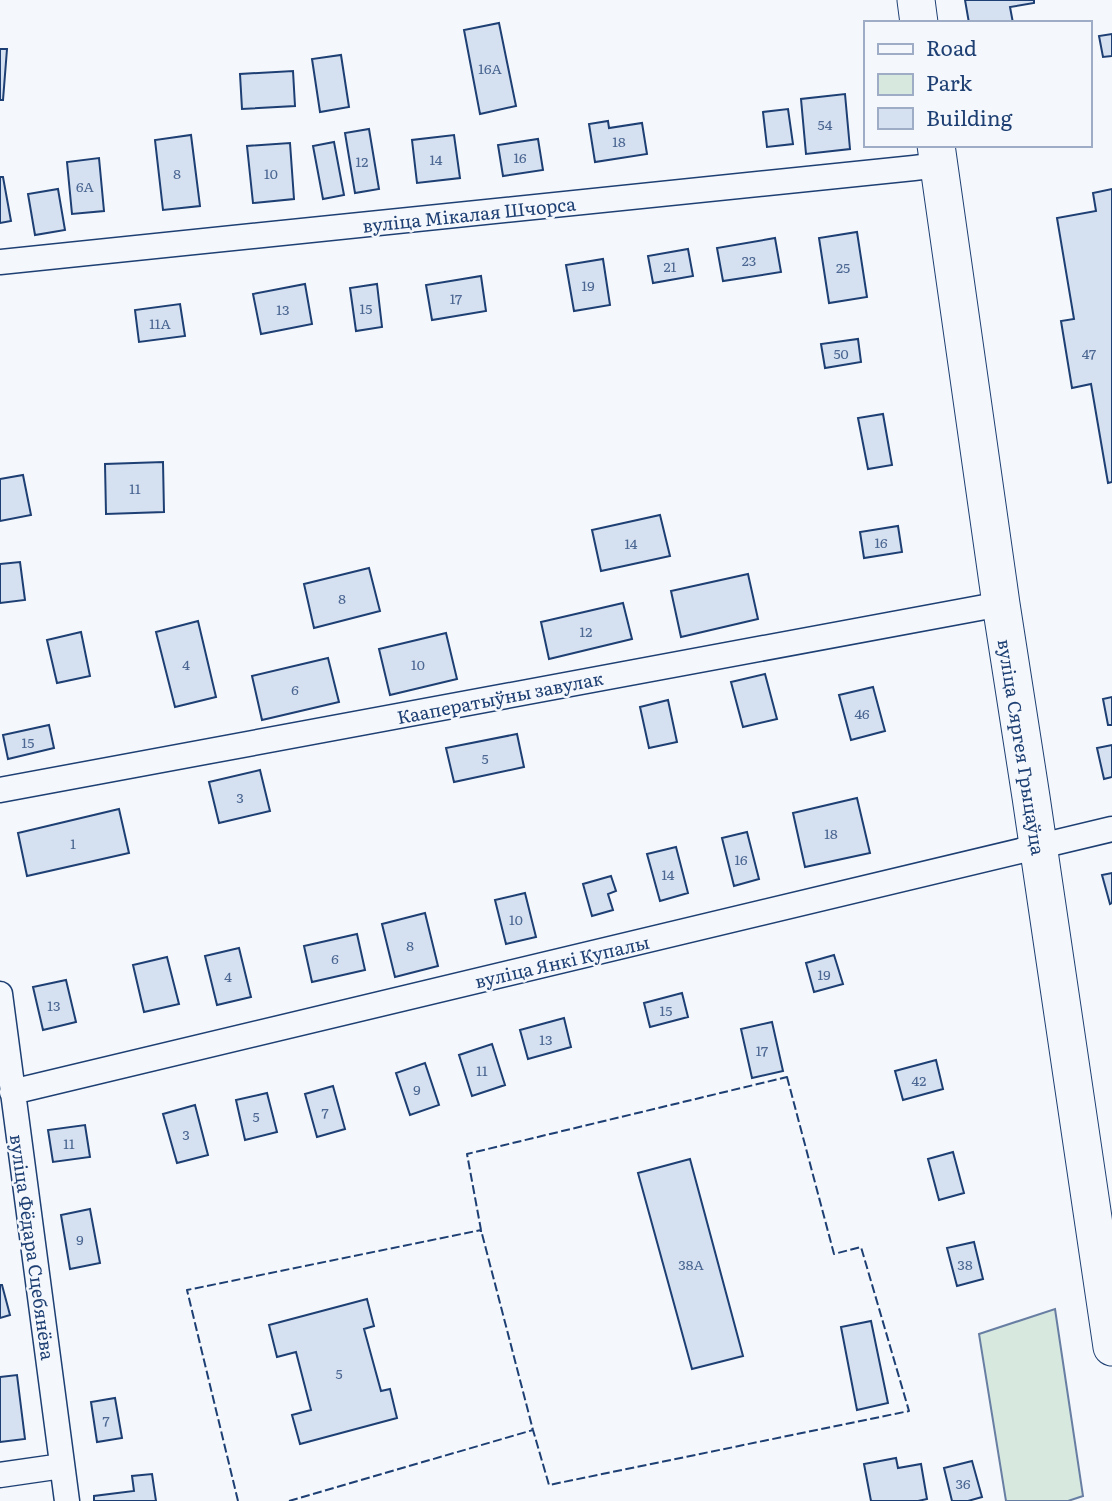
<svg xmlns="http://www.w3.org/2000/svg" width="1112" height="1501" viewBox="0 0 1112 1501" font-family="Literata,serif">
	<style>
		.green { fill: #d7e8df; stroke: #687fa3; stroke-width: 2 }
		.building { fill: #d5e0f0; stroke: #1d3f73; stroke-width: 2 }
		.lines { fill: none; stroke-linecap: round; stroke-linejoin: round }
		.minor-casing { stroke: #1d3f73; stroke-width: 27 }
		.primary-casing { stroke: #1d3f73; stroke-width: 39 }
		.minor { stroke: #f4f7fb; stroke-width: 24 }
		.primary { stroke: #f4f7fb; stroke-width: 37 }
		.fence { stroke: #1d3f73; stroke-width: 2; stroke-dasharray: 9 3.5; stroke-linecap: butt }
		.labels { text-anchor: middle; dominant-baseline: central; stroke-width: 5; stroke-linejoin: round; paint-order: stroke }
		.number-label { font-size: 14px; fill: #4b6792 }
		.street-label { font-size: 18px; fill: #1d3f73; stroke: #f4f7fb }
	</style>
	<rect width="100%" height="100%" fill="#f4f7fb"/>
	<path class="green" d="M 1055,1309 L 1083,1496 L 1068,1501 L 1006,1501 L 979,1334 Z"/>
	<path class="building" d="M 965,0 L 1034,0 L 1034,3 L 1010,7 L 1013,23 L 969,23 Z
		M 499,23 L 516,106 L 480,114 L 464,30 Z
		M 1112,34 L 1112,56 L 1103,57 L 1099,36 Z
		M 0,49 L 7,49 L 3,100 L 0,100 Z
		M 341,55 L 349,107 L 320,112 L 312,59 Z
		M 293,71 L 295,106 L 242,109 L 240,74 Z
		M 845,94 L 850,149 L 806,154 L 801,99 Z
		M 788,109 L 793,144 L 767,147 L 763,112 Z
		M 608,121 L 609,128 L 642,123 L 647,154 L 595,162 L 589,124 Z
		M 369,129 L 379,189 L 355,193 L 345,133 Z
		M 191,135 L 200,206 L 163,210 L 155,140 Z
		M 454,135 L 460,178 L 417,183 L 412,140 Z
		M 538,139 L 543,170 L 503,176 L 498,145 Z
		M 334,142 L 344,195 L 323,199 L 313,146 Z
		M 290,143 L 294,199 L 253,203 L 247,146 Z
		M 99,158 L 104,211 L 72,214 L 67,162 Z
		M 0,177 L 3,177 L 11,221 L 0,223 Z
		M 58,189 L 65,230 L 35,235 L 28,194 Z
		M 1112,189 L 1112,482 L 1108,483 L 1091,384 L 1072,388 L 1061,321 L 1074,319 L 1057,218 L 1096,211 L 1093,193 Z
		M 857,232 L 867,297 L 829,303 L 819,238 Z
		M 775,238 L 781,272 L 723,281 L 717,248 Z
		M 688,249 L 693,276 L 653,283 L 648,256 Z
		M 603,259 L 610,305 L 574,311 L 566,265 Z
		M 481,276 L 486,311 L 432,320 L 426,285 Z
		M 305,284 L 312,324 L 261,334 L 253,294 Z
		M 377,284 L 382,327 L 356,331 L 350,288 Z
		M 180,304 L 185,336 L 139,342 L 135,310 Z
		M 858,339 L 861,362 L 825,368 L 821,344 Z
		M 883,414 L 892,465 L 868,469 L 858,418 Z
		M 163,462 L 164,512 L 106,514 L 105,464 Z
		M 23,475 L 31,515 L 0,521 L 0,479 Z
		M 660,515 L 670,556 L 601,571 L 592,530 Z
		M 898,526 L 902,552 L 864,558 L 860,532 Z
		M 20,562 L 25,600 L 0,603 L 0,564 Z
		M 369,568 L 380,611 L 314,628 L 304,584 Z
		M 748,574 L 758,619 L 681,637 L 671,591 Z
		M 623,603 L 632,639 L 549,659 L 541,622 Z
		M 198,621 L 216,697 L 175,707 L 156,632 Z
		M 81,632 L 90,676 L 57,683 L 47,640 Z
		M 446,633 L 457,679 L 390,695 L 379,649 Z
		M 328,658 L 339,702 L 262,720 L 252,676 Z
		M 765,674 L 777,719 L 743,727 L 731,682 Z
		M 873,687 L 885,731 L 851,740 L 839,695 Z
		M 1112,697 L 1112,725 L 1108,725 L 1103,699 Z
		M 668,700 L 677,742 L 649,748 L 640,707 Z
		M 49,725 L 54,748 L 8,759 L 3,735 Z
		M 517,734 L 524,767 L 454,782 L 446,748 Z
		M 1112,745 L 1112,777 L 1104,779 L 1097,748 Z
		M 260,770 L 270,811 L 219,823 L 209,782 Z
		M 857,798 L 870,853 L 805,867 L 793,813 Z
		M 119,809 L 129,853 L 27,876 L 18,833 Z
		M 747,832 L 759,879 L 734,886 L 722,838 Z
		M 676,847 L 688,893 L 660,901 L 647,854 Z
		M 1112,873 L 1112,903 L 1110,904 L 1102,875 Z
		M 611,876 L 616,891 L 608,894 L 613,910 L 592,916 L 583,884 Z
		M 525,893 L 536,937 L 506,944 L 495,900 Z
		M 425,913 L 438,966 L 395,977 L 382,924 Z
		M 357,934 L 365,970 L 312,982 L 304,946 Z
		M 239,948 L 251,997 L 217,1005 L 205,956 Z
		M 834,955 L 843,984 L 814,992 L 806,963 Z
		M 167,957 L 179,1004 L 144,1012 L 133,965 Z
		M 66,980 L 76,1022 L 43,1030 L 33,987 Z
		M 682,993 L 688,1017 L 650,1027 L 644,1003 Z
		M 564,1018 L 571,1047 L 528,1059 L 520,1030 Z
		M 772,1022 L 783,1071 L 752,1078 L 741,1029 Z
		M 492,1044 L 505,1085 L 472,1096 L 459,1055 Z
		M 936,1060 L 943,1089 L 903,1100 L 895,1071 Z
		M 425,1063 L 439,1105 L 410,1115 L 396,1073 Z
		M 333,1086 L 345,1129 L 317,1137 L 305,1094 Z
		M 267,1093 L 277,1132 L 245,1140 L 236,1100 Z
		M 195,1105 L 208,1155 L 177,1163 L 163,1114 Z
		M 85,1125 L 90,1157 L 53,1162 L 48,1130 Z
		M 953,1152 L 964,1193 L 939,1200 L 928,1159 Z
		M 690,1159 L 743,1356 L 692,1369 L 638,1173 Z
		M 90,1209 L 100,1263 L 70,1269 L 61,1215 Z
		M 974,1242 L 983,1279 L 957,1286 L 947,1248 Z
		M 0,1285 L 2,1285 L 10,1315 L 0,1318 Z
		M 367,1299 L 374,1326 L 364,1329 L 381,1391 L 390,1389 L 397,1418 L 300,1444 L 292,1415 L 311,1410 L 296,1352 L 277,1357 L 269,1325 Z
		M 871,1321 L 888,1403 L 857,1410 L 841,1327 Z
		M 17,1375 L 25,1439 L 0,1442 L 0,1377 Z
		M 115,1398 L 122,1438 L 97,1442 L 91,1402 Z
		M 896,1458 L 898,1468 L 921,1464 L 927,1499 L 918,1501 L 871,1501 L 864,1464 Z
		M 972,1461 L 982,1497 L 968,1501 L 952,1501 L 944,1468 Z
		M 152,1474 L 156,1501 L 94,1501 L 94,1496 L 134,1491 L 132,1476 Z"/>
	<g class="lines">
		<defs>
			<path id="minor" d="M 0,262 L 914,168 L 938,165
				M 0,790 L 1001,604
				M 0,994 L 67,1501
				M 12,1092 L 1112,829
				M 0,1475 L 62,1466"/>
			<path id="primary" d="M 916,0 L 919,23
				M 936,145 L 1001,604 L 1031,797 L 1112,1347"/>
		</defs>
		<use href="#minor" class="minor-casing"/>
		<use href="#primary" class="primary-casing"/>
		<use href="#minor" class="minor"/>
		<use href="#primary" class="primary"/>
		<path class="fence" d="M 787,1077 L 834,1254 L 861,1247 L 909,1411 L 549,1485 L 533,1430 L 481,1230 L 467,1154 Z
			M 238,1501 L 187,1290 L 481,1230 L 481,1232
			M 289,1501 L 533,1430 L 532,1428"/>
	</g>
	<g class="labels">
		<g class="number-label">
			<text x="490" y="68">16А</text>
			<text x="825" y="124">54</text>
			<text x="619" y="141">18</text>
			<text x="520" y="157">16</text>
			<text x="436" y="159">14</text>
			<text x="362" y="161">12</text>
			<text x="177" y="173">8</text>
			<text x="271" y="173">10</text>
			<text x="85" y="186">6А</text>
			<text x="749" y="260">23</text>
			<text x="670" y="266">21</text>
			<text x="843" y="267">25</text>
			<text x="588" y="285">19</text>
			<text x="456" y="298">17</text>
			<text x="366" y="308">15</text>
			<text x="283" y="309">13</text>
			<text x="160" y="323">11А</text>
			<text x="841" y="353">50</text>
			<text x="1089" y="353">47</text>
			<text x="135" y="488">11</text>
			<text x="881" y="542">16</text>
			<text x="631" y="543">14</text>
			<text x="342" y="598">8</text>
			<text x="586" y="631">12</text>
			<text x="186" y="664">4</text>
			<text x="418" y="664">10</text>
			<text x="295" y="689">6</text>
			<text x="862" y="713">46</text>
			<text x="28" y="742">15</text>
			<text x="485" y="758">5</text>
			<text x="240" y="797">3</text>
			<text x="831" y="833">18</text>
			<text x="73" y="843">1</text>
			<text x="741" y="859">16</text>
			<text x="668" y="874">14</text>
			<text x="516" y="919">10</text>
			<text x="410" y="945">8</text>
			<text x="335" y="958">6</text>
			<text x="824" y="974">19</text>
			<text x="228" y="976">4</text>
			<text x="54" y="1005">13</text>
			<text x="666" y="1010">15</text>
			<text x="546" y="1039">13</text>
			<text x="762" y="1050">17</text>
			<text x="482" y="1070">11</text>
			<text x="919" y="1080">42</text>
			<text x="417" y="1089">9</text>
			<text x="325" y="1112">7</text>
			<text x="256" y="1116">5</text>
			<text x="186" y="1134">3</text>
			<text x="69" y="1143">11</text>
			<text x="80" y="1239">9</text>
			<text x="691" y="1264">38А</text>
			<text x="965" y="1264">38</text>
			<text x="339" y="1373">5</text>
			<text x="106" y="1420">7</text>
			<text x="963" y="1483">36</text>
		</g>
		<g class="street-label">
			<text transform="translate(469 214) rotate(-6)">вуліца Мікалая Шчорса</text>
			<text transform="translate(500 697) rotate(-11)">Кааператыўны завулак</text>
			<text transform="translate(1022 747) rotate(81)">вуліца Сяргея Грыцаўца</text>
			<text transform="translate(562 961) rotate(-13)">вуліца Янкі Купалы</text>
			<text transform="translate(33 1247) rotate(82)">вуліца Фёдара Сцебянёва</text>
		</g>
	</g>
	<rect x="864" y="21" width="228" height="126" fill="#f4f7fb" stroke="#9eadc5" stroke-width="2"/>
	<rect x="878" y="44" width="35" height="10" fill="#f4f7fb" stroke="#9eadc5" stroke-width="2"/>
	<text x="926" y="56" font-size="21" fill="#1d3f73">Road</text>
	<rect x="878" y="74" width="35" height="21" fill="#d7e8df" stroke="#9eadc5" stroke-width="2"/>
	<text x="926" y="91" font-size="21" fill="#1d3f73">Park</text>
	<rect x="878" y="108" width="35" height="21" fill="#d5e0f0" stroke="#9eadc5" stroke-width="2"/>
	<text x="926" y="126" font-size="21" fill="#1d3f73">Building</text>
</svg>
